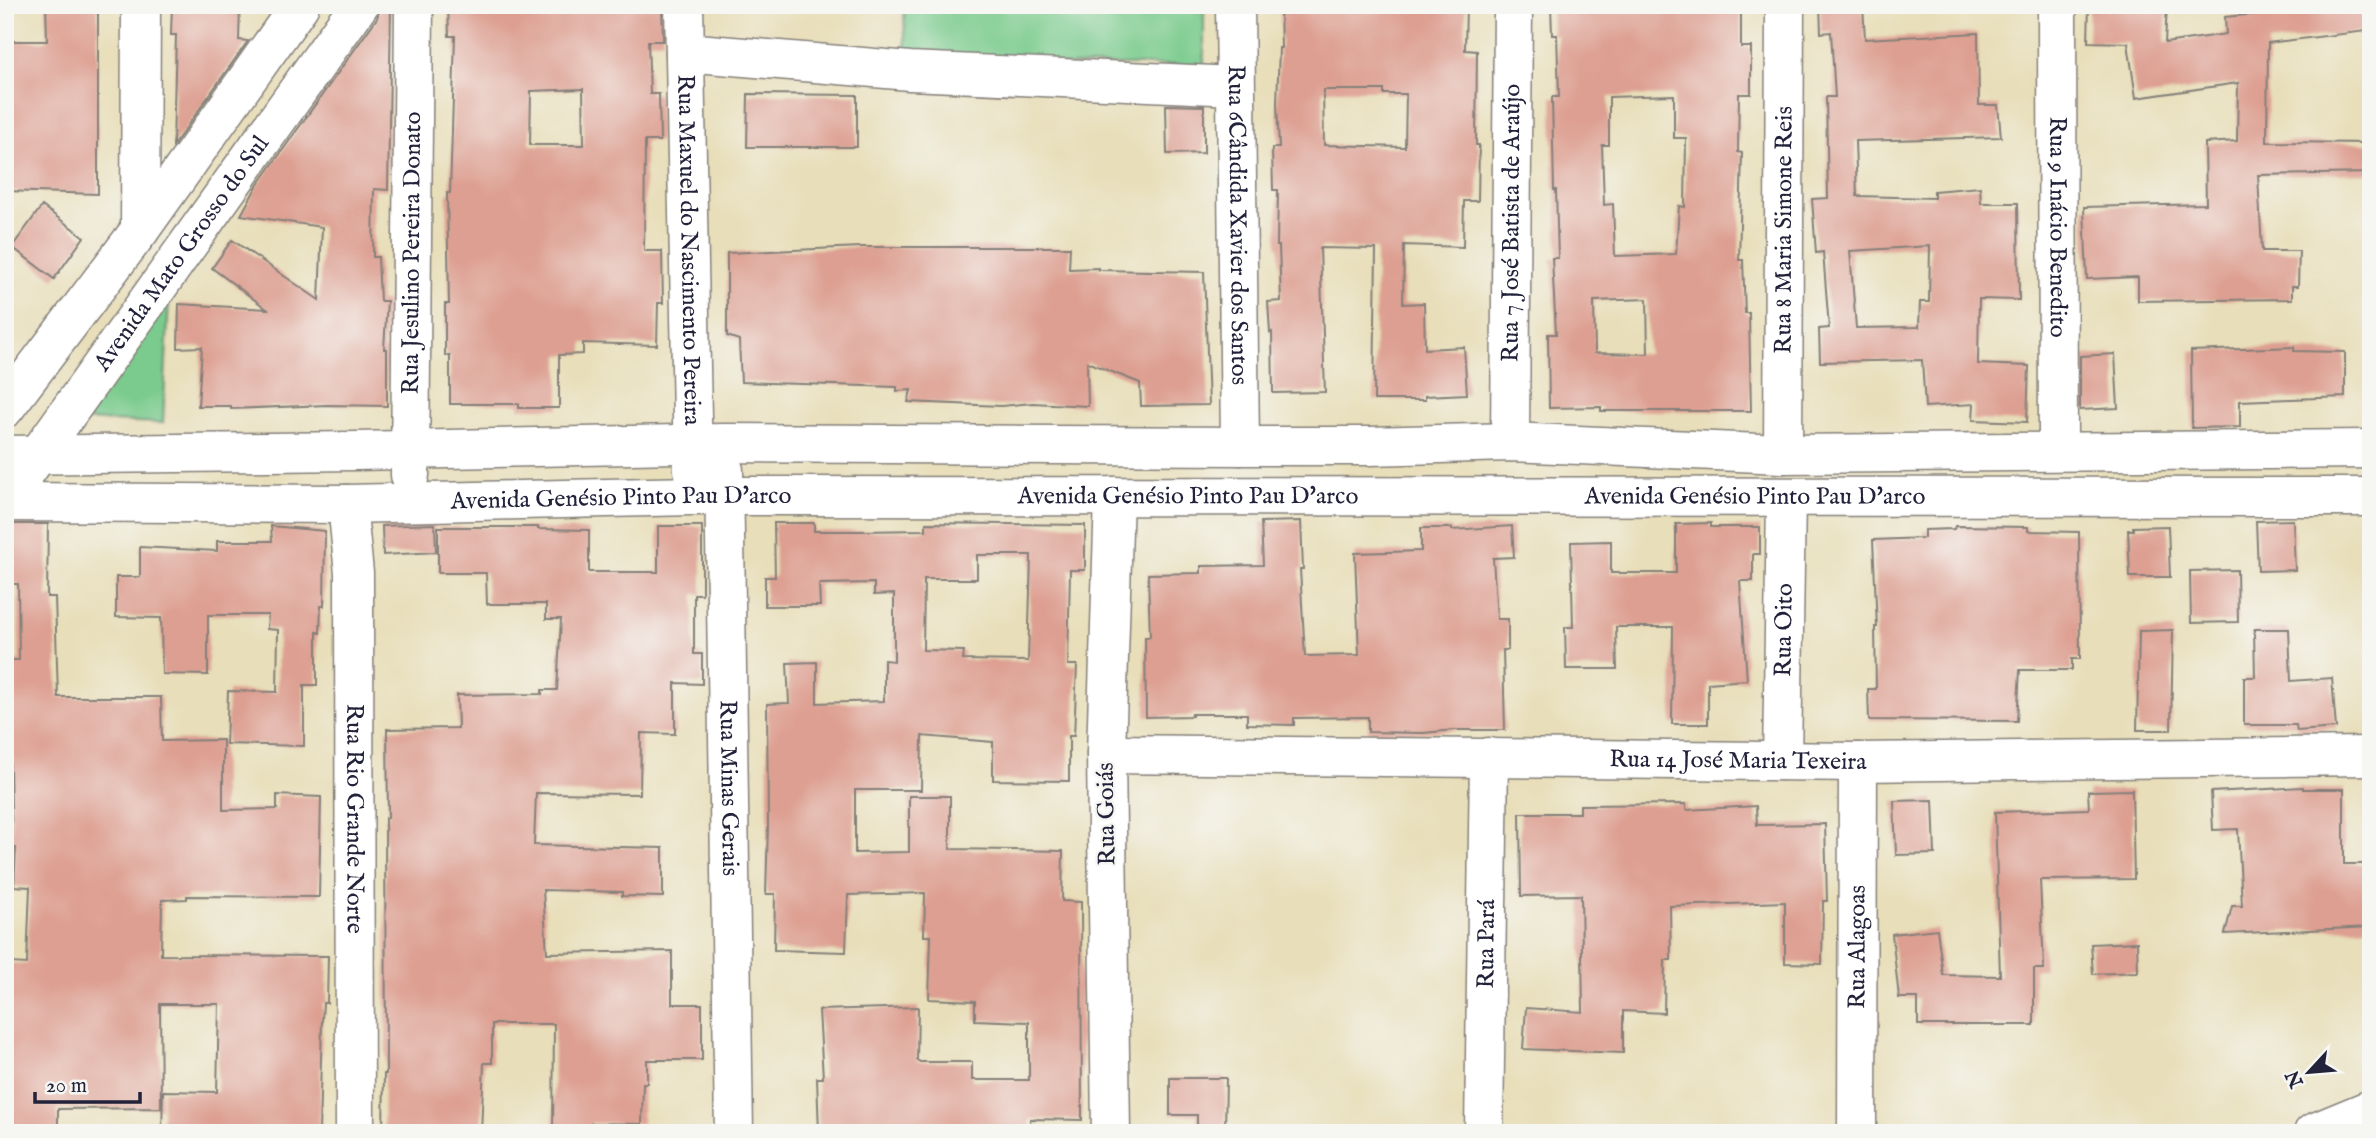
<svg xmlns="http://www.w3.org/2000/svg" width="2376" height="1138" viewBox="0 0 2376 1138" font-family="'IM FELL English',serif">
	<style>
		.green { fill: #7acb8d; stroke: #4e7664; stroke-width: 2 }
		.building { fill: #dd9f91; fill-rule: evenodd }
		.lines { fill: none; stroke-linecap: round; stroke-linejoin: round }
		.minor-casing { stroke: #85807a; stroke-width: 41 }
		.major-casing { stroke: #85807a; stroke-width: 41 }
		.minor { stroke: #fff; stroke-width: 38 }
		.major { stroke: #fff; stroke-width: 38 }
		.labels { text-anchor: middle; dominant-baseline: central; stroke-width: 5; stroke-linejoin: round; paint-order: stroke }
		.street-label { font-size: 24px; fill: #22223b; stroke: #f6f6f2 }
	</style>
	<rect width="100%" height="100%" fill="#f6f6f2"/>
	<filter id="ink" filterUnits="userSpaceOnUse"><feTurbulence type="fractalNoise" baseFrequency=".0143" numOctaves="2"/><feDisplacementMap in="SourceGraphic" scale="14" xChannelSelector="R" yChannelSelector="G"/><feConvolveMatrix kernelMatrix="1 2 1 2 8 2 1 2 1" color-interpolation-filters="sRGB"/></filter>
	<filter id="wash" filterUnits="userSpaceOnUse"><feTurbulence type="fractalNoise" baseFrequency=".00686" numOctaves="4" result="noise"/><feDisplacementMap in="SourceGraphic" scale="28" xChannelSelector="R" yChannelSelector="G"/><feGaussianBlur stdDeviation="1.57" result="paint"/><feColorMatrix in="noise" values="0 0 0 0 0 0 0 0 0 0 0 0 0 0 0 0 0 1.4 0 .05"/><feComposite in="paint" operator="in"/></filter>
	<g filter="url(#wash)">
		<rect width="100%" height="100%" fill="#e8deb9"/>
		<path class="green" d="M 904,5 L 1204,5 L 1204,65 L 906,65 Z
			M 169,297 L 163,423 L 82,420 Z"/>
		<g id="blocks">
			<path class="building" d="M 46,5 L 98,5 L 98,194 L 5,191 L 5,142 L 10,142 L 7,41 L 47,41 Z
				M 172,5 L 240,5 L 239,40 L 248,41 L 173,146 L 176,35 L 171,35 Z
				M 381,5 L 391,5 L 388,190 L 374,189 L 373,257 L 378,257 L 380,301 L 387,301 L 384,349 L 387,349 L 387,406 L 327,405 L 231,409 L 231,406 L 198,406 L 202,347 L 178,348 L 179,304 L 267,309 L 212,268 L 232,240 L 319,300 L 322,227 L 241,215 L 257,186 L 377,18 Z
				M 448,5 L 662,5 L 663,41 L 648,41 L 650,94 L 659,94 L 660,141 L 645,141 L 644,251 L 662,251 L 663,303 L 658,303 L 657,345 L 583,343 L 583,354 L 559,355 L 559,408 L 519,408 L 519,404 L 450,404 L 450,356 L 445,356 L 445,304 L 449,304 L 447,193 L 450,193 L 455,36 L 449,36 ZM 583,89 L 584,145 L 530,145 L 531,91 Z
				M 1280,5 L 1466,5 L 1465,50 L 1477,51 L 1476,145 L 1479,145 L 1478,201 L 1464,201 L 1463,247 L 1404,245 L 1403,304 L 1424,303 L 1425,349 L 1464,347 L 1467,394 L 1425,396 L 1425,400 L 1374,400 L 1376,249 L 1320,248 L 1325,392 L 1273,393 L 1272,332 L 1270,333 L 1268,302 L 1281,301 L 1279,246 L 1277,246 L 1278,190 L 1273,190 L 1272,148 L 1279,148 L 1277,104 L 1279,48 L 1281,48 ZM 1323,90 L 1384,90 L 1384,94 L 1406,94 L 1405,147 L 1324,145 Z
				M 1551,5 L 1741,5 L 1741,47 L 1751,47 L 1751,94 L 1739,94 L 1738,152 L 1742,153 L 1739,260 L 1743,260 L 1745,313 L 1749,313 L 1751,411 L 1601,411 L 1601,407 L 1549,408 L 1548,334 L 1556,334 L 1552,258 L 1558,258 L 1556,190 L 1554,190 L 1552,97 L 1559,97 L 1557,35 L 1552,35 ZM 1674,95 L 1674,138 L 1686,138 L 1685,207 L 1679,206 L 1676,254 L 1615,256 L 1613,204 L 1604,205 L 1602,145 L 1609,145 L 1609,97 ZM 1647,299 L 1648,354 L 1595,353 L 1594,301 Z
				M 1820,5 L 1863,5 L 1865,39 L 1978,33 L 1979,105 L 1998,105 L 2001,137 L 1855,141 L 1857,196 L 1934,198 L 1934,191 L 1980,187 L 1981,203 L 2018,203 L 2019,300 L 1979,299 L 1978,364 L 2029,366 L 2027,422 L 1973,420 L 1974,404 L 1925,407 L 1922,360 L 1820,362 L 1819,329 L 1829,328 L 1823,252 L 1816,253 L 1812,199 L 1828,198 L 1826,97 L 1835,97 L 1831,32 L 1821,33 ZM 1930,246 L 1929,302 L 1920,302 L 1919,327 L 1856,328 L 1850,251 Z
				M 2089,5 L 2167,5 L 2165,43 L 2226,34 L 2225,17 L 2302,10 L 2302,5 L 2364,5 L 2367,31 L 2268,43 L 2267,142 L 2371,143 L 2371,173 L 2258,175 L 2262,251 L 2299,251 L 2298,286 L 2292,286 L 2292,299 L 2138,301 L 2138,277 L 2087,279 L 2084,207 L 2206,204 L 2205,143 L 2237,141 L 2238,83 L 2136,98 L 2128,43 L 2088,42 Z
				M 748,94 L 857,95 L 857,147 L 747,147 Z
				M 1166,105 L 1204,106 L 1204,153 L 1167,154 Z
				M 42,206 L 84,237 L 54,279 L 12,247 Z
				M 861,247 L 1070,247 L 1069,269 L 1099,268 L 1099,270 L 1204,272 L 1209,405 L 1141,406 L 1140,383 L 1087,362 L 1088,406 L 1033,403 L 1001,406 L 908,402 L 911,390 L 897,391 L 897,387 L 741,382 L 739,340 L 727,336 L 727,253 Z
				M 2294,347 L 2294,351 L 2345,352 L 2345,397 L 2240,401 L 2240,427 L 2192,428 L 2191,351 Z
				M 2115,354 L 2118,408 L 2080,410 L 2080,356 Z
				M 2293,520 L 2295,570 L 2258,571 L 2256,521 Z
				M 1301,521 L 1303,569 L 1300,569 L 1305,656 L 1359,655 L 1355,553 L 1421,551 L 1421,528 L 1452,528 L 1452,530 L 1512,526 L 1514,557 L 1493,558 L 1497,619 L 1508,619 L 1508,650 L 1503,650 L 1505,730 L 1455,730 L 1423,733 L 1368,732 L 1368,717 L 1294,718 L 1294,725 L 1247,724 L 1247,714 L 1192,714 L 1192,716 L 1146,717 L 1145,637 L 1150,637 L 1148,574 L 1201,573 L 1201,566 L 1263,565 L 1261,522 Z
				M 774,523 L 814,523 L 814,531 L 859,531 L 926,530 L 926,523 L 1085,525 L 1085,570 L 1070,570 L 1068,665 L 1077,665 L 1074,736 L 1069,736 L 1069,781 L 993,780 L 993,742 L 922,736 L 921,790 L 855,790 L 855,853 L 909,852 L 909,796 L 950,796 L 950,849 L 1063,851 L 1062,901 L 1081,902 L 1082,1120 L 1030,1119 L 1030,1133 L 819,1133 L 817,1078 L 823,1078 L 819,1010 L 918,1007 L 917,1060 L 920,1062 L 972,1062 L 972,1080 L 1029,1080 L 1029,1022 L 975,1020 L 975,1001 L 929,999 L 931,936 L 924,936 L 925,893 L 848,895 L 846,952 L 774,950 L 775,894 L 766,894 L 768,825 L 767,704 L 789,703 L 787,663 L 817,662 L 817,703 L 884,701 L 884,660 L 894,661 L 894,594 L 874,595 L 874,583 L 819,584 L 820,606 L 765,606 L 765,577 L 775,577 ZM 977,555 L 1031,555 L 1028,661 L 963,660 L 964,651 L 923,650 L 924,579 L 977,579 Z
				M 1711,523 L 1711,527 L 1760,527 L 1760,554 L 1753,554 L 1753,581 L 1740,581 L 1747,680 L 1708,683 L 1708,724 L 1672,724 L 1673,627 L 1616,627 L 1617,669 L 1566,669 L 1565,627 L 1573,627 L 1571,542 L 1611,541 L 1611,573 L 1676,573 L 1676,524 Z
				M 5,524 L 48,524 L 47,597 L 55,597 L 58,697 L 161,697 L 162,741 L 223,740 L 223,810 L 277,809 L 277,795 L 321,797 L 319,897 L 187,896 L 187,899 L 162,900 L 161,955 L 328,956 L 327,1003 L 323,1003 L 322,1021 L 319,1133 L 162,1133 L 163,1091 L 217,1092 L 219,1004 L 160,1004 L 161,1108 L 58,1109 L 58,1133 L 10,1133 L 7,1047 L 10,963 L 27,964 L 30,887 L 14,886 L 16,848 L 12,848 L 8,692 L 9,660 L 19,660 L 18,584 L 5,584 Z
				M 435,524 L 436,552 L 383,555 L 382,526 Z
				M 271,526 L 325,531 L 324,606 L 321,606 L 320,633 L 317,632 L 317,685 L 304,685 L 304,746 L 226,744 L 228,691 L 277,692 L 278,630 L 267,629 L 268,615 L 208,615 L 208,675 L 162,674 L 161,618 L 116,617 L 116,577 L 140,577 L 140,547 L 217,551 L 217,541 L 272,541 Z
				M 658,526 L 702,526 L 702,594 L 694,594 L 694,654 L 702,654 L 702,684 L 675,683 L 675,734 L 641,733 L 640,794 L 536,793 L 534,845 L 663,848 L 663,897 L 622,896 L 622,892 L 543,890 L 547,953 L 672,951 L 672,1004 L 702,1004 L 702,1060 L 647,1060 L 647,1083 L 643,1083 L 642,1124 L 591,1123 L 591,1133 L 553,1133 L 554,1024 L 492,1024 L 492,1063 L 484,1063 L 481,1133 L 383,1133 L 384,1074 L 386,1074 L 385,818 L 388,818 L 387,729 L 458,728 L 457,695 L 542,694 L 542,690 L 557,690 L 561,619 L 546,619 L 546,604 L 487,604 L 486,573 L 438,573 L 438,527 L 538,527 L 538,529 L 589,530 L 589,572 L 658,572 Z
				M 1955,526 L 2028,527 L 2028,531 L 2079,532 L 2080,659 L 2072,659 L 2072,670 L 2020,670 L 2017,721 L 1869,720 L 1868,689 L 1876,689 L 1875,627 L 1877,627 L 1873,540 L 1924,538 L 1924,530 L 1954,529 Z
				M 2168,526 L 2170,577 L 2130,577 L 2128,530 L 2133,530 L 2133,527 Z
				M 2237,570 L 2238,622 L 2191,623 L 2190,571 Z
				M 2254,629 L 2289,629 L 2291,681 L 2332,678 L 2336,728 L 2297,731 L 2296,725 L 2244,725 L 2244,677 L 2255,677 Z
				M 2173,630 L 2171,730 L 2137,730 L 2139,631 Z
				M 2303,787 L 2303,789 L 2344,789 L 2344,864 L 2371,864 L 2371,927 L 2225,934 L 2232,906 L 2242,906 L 2238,829 L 2213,830 L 2211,792 Z
				M 2132,790 L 2134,879 L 2040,880 L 2044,969 L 2034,969 L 2034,1025 L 1918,1025 L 1918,998 L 1899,998 L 1892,934 L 1937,929 L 1943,975 L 2000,976 L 1995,812 L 2089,809 L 2088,791 Z
				M 1933,800 L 1935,854 L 1896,855 L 1894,801 Z
				M 1686,804 L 1686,810 L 1756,806 L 1757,825 L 1825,824 L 1827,901 L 1823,901 L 1822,964 L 1785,963 L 1785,902 L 1670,906 L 1671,960 L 1665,960 L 1664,1013 L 1623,1011 L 1623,1053 L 1523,1049 L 1526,1008 L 1583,1012 L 1581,895 L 1521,896 L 1520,813 L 1580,813 L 1580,805 Z
				M 2137,942 L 2138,972 L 2093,974 L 2091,944 Z
				M 1170,1078 L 1226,1078 L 1225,1133 L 1197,1133 L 1197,1115 L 1170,1115 Z"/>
		</g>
	</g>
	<g filter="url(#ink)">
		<use href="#blocks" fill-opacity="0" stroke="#85807a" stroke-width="2"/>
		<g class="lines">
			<defs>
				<g id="minor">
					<path id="s1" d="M 684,5 L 693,470"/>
					<path id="s2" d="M 1235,5 L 1240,446"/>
					<path id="s3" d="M 2057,5 L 2058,451"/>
					<path d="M 685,52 L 910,71 L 1235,86"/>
					<path d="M 140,230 L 141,5"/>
					<path id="s4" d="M 1510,442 L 1513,5"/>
					<path id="s5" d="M 1783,454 L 1785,5"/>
					<path d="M 5,455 L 356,451 L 724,443 L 1240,446 L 1370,446 L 1510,442 L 1783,454 L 2371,449"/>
					<path id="s6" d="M 724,470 L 734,1133"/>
					<path id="s7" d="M 410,475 L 414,5"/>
					<path id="s8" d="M 5,502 L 347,504 L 693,496 L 2371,497"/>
					<path id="s9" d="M 347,504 L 354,573 L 355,1133"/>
					<path id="s10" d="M 1106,754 L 1858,762 L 2371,756"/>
					<path id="s11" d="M 1782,761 L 1786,498"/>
					<path d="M 1111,1133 L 1106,754 L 1114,496"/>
					<path id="s12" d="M 1484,1133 L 1489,757"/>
					<path id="s13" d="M 1857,1133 L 1858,762"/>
					<path d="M 2313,1133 L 2371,1109"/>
				</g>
				<g id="major">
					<path d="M 5,408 L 140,230 L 300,5"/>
					<path id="s14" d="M 5,501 L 359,5"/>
				</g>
			</defs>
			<use href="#minor" class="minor-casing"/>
			<use href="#major" class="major-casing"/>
			<use href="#minor" class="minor"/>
			<use href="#major" class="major"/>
		</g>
	</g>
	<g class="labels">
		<g class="street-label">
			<text stroke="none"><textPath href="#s4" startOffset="219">Rua 7 José Batista de Araújo</textPath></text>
			<text stroke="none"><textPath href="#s2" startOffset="220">Rua 6Cândida Xavier dos Santos</textPath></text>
			<text stroke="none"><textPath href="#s3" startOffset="222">Rua 9 Inácio Benedito</textPath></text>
			<text stroke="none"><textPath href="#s5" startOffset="224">Rua 8 Maria Simone Reis</textPath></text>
			<text stroke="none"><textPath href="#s1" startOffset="245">Rua Maxuel do Nascimento Pereira</textPath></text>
			<text stroke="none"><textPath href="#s14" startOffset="304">Avenida Mato Grosso do Sul</textPath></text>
			<text stroke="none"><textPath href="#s7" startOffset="222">Rua Jesulino Pereira Donato</textPath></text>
			<text stroke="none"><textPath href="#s8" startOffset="1183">Avenida Genésio Pinto Pau D'arco</textPath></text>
			<text stroke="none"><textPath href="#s8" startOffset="1750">Avenida Genésio Pinto Pau D'arco</textPath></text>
			<text stroke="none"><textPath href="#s8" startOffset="616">Avenida Genésio Pinto Pau D'arco</textPath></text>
			<text stroke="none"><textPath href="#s11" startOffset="131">Rua Oito</textPath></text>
			<text stroke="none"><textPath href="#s10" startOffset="632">Rua 14 José Maria Texeira</textPath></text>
			<text stroke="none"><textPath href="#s6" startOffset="318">Rua Minas Gerais</textPath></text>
			<text transform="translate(1107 814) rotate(-91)">Rua Goiás</text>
			<text stroke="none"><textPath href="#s9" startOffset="315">Rua Rio Grande Norte</textPath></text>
			<text stroke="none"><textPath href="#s12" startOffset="189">Rua Pará</textPath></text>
			<text stroke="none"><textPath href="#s13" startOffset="186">Rua Alagoas</textPath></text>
		</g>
	</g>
	<rect width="2376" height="1138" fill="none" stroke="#f6f6f2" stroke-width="28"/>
	<g transform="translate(2309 1072) rotate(244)" stroke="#f6f6f2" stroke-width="5" paint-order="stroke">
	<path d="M0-5L12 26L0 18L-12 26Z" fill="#22223b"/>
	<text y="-10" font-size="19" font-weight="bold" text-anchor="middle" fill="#22223b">N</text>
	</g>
	<path d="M35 1092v10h105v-10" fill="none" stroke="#22223b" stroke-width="3.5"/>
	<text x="46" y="1092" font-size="21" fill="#22223b" stroke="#f6f6f2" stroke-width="5" paint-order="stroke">20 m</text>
</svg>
